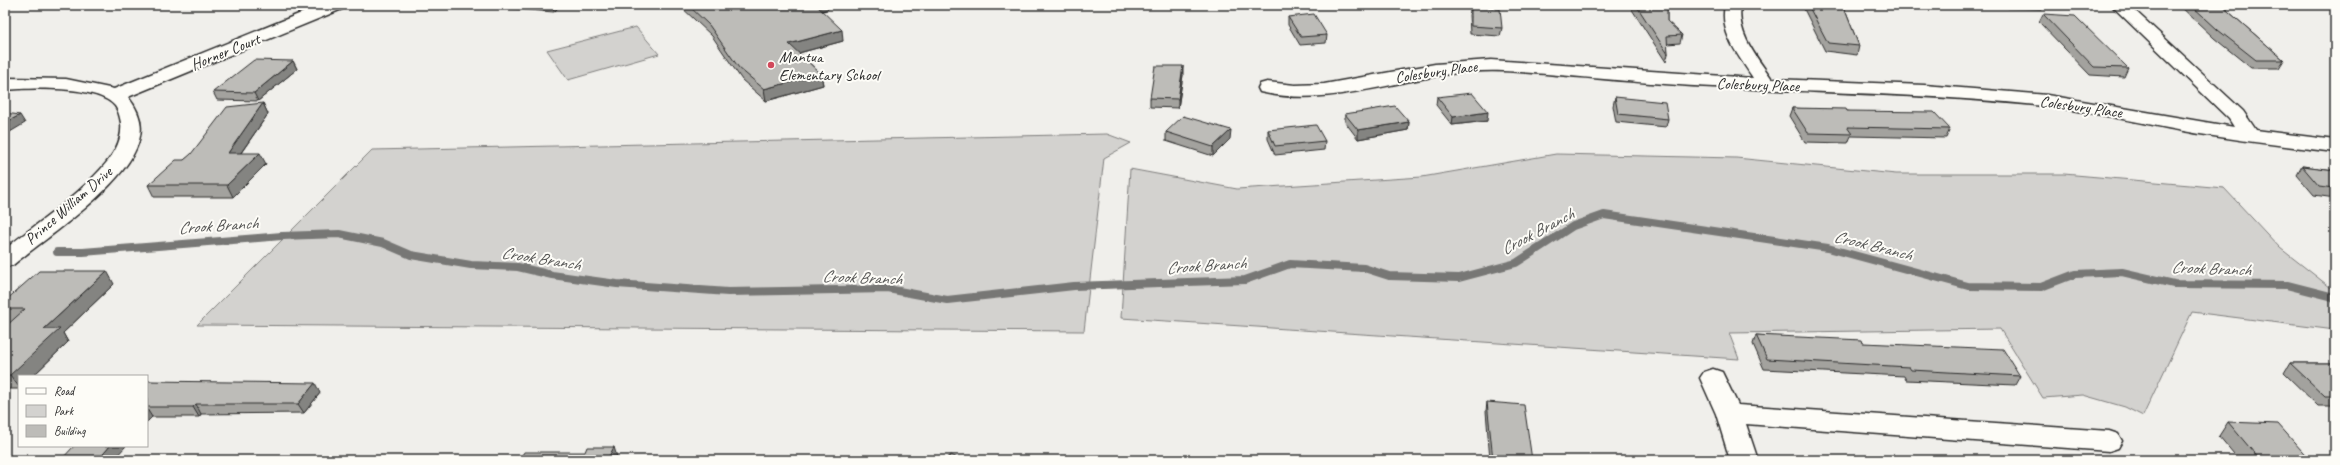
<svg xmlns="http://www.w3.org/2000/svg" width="2340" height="465" viewBox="0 0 2340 465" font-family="Caveat,sans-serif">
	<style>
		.green { fill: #d3d2cf; stroke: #7f7e7d }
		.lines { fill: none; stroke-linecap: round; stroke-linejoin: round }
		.stream { stroke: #777775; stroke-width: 8 }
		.minor-casing { stroke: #2b2b2b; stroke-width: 3 }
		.minor { fill: #fdfcf7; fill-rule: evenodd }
		.wall { fill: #a3a29e; stroke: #2b2b2b }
		.shaded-wall { fill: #848481; stroke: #2b2b2b }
		.building { fill: #bdbcb8; stroke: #2b2b2b }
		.poi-dot { fill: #d1495b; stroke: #fdfcf7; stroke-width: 1.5 }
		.labels { text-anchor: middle; stroke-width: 4; stroke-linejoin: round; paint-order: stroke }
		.street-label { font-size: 16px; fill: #2b2b2b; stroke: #fdfcf7 }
		.poi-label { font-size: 16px; fill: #2b2b2b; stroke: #fdfcf7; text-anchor: start }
		.water-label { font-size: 17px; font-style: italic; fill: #575756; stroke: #fdfcf7 }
	</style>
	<rect width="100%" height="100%" fill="#f0efeb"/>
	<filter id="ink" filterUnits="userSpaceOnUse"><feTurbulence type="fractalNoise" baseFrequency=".025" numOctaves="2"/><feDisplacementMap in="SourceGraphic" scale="8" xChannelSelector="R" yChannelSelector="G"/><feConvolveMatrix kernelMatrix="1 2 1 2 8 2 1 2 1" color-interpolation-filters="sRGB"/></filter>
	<g filter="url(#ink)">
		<g class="green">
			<path d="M 636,27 L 659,54 L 568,80 L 547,50 Z"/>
			<path d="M 1107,134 L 1131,143 L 1104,158 L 1084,331 L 197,325 L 372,150 Z"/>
			<path d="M 1556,154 L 1736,158 L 1896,174 L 2064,174 L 2224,188 L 2280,248 L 2335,291 L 2335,330 L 2192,312 L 2143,416 L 2125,407 L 2083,395 L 2043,398 L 2000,329 L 1729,333 L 1739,359 L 1121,318 L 1130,169 L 1237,189 L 1422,177 Z"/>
		</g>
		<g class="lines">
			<path class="stream" d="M 57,252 L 83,252 L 282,236 L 339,234 L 383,243 L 411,255 L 471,265 L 518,267 L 552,275 L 617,284 L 728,292 L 888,289 L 947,300 L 1074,286 L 1245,280 L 1290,264 L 1364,268 L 1389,276 L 1459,278 L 1516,263 L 1573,226 L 1604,215 L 1828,248 L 1968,286 L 2041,287 L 2075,274 L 2122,272 L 2174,284 L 2287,285 L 2330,296 L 2335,300"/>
			<defs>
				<g id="minor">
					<path d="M 321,5 L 344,5 L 342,9 L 128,97 C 137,108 143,122 140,136 C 132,182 48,236 13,265 L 5,267 L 5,249 C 37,223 73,200 101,169 C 113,156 123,141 121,123 C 120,117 118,110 115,106 C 97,85 30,88 5,90 L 5,78 L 66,79 L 114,89 Z"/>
					<path d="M 1725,5 L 1741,5 C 1736,34 1757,57 1772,79 L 1924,85 L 2047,95 L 2234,127 L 2229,119 L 2111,5 L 2129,5 L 2243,111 L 2256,130 L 2335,140 L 2335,152 C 2290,147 2245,141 2200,134 C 2148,125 2097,112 2045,106 C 1935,94 1824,93 1714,87 C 1643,84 1573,75 1503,71 C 1422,67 1339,111 1260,92 L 1258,88 L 1260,84 L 1267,82 L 1295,85 L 1324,84 L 1435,64 L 1491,60 L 1753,78 C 1739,56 1719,33 1725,5 Z"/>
					<path d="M 1713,369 L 1722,372 L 1738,405 L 2109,431 L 2118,434 L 2122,441 L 2118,448 L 2109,451 L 1746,424 L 1758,460 L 1730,460 L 1716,414 L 1700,378 L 1704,372 Z"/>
				</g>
			</defs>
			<use href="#minor" class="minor-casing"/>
			<use href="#minor" class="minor"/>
		</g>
		<g class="wall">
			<path d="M 502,5 L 561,5 L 554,12 L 503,8 Z"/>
			<path d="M 679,5 L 827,5 L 828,9 L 822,11 L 843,41 L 799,53 L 821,74 L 823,85 L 766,101 L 742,80 L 712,36 Z"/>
			<path d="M 1629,5 L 1667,5 L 1667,21 L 1682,35 L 1680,43 L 1667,44 L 1668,54 L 1666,62 Z"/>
			<path d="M 1802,5 L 1843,5 L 1859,46 L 1857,55 L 1825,51 Z"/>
			<path d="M 2006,5 L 2044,5 L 2042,9 L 2008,8 Z"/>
			<path d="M 2179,5 L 2221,5 L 2284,60 L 2279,68 L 2251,68 L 2214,38 Z"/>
			<path d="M 1471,7 L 1502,28 L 1500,36 L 1470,34 L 1469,15 Z"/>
			<path d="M 2043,14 L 2128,68 L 2124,77 L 2090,75 L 2039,22 Z"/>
			<path d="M 1288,17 L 1327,35 L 1326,43 L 1300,45 L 1288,25 Z"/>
			<path d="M 293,61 L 297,69 L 258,101 L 217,100 L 213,92 Z"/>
			<path d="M 1183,75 L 1178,108 L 1150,107 L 1150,98 Z"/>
			<path d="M 1437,97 L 1487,121 L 1452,125 L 1436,105 Z"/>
			<path d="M 1615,97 L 1668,119 L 1666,127 L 1616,122 L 1613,106 Z"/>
			<path d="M 263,103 L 268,114 L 241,153 L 266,164 L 233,197 L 154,197 L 148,185 L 184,160 Z"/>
			<path d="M 1792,108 L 1847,111 L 1950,129 L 1946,138 L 1851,136 L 1848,143 L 1805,142 L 1789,116 Z"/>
			<path d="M 1345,114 L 1409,122 L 1408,130 L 1358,139 L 1345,122 Z"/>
			<path d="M 1268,130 L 1325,141 L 1324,150 L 1275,155 L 1268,139 Z"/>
			<path d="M 1166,132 L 1230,139 L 1213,156 L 1166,141 Z"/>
			<path d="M 2302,166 L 2335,170 L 2335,198 L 2314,195 L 2297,175 Z"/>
			<path d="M 114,284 L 63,333 L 68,342 L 33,376 L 19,376 L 19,389 L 5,389 L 5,327 L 10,322 L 5,322 L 5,301 Z"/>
			<path d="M 1756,335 L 1863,343 L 2020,376 L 2015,385 L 1906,380 L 1904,376 L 1764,369 L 1753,344 Z"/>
			<path d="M 2290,363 L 2335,363 L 2335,406 L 2318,406 L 2284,373 Z"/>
			<path d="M 147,381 L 320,393 L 304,413 L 201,414 L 199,417 L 152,417 L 147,422 Z"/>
			<path d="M 1487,402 L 1532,460 L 1490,460 L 1486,411 Z"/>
			<path d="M 2228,422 L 2310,460 L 2239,460 L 2219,436 Z"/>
		</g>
		<g class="shaded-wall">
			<path d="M 552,5 L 561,5 L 554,12 Z"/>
			<path d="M 814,5 L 827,5 L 828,9 L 815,13 Z"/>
			<path d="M 842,30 L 843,41 L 791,55 L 789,44 Z"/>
			<path d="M 293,61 L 297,69 L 258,101 L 254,93 Z"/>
			<path d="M 1183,66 L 1183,75 L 1178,108 L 1178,99 Z"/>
			<path d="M 821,74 L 823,85 L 766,101 L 764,89 Z"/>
			<path d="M 263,103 L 268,114 L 233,164 L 228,153 Z"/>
			<path d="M 1488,112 L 1487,121 L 1452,125 L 1453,117 Z"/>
			<path d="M 20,115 L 25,123 L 5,135 L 5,123 Z"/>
			<path d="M 1409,122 L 1408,130 L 1358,139 L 1358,130 Z"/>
			<path d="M 1231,130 L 1230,139 L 1213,156 L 1213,147 Z"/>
			<path d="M 260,153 L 266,164 L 233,197 L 227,185 Z"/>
			<path d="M 107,271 L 114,284 L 63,333 L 68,342 L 33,376 L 19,376 L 19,387 L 10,375 L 44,329 Z"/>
			<path d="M 315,383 L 320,393 L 304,413 L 298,404 Z"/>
			<path d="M 196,404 L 201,414 L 199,417 L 193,407 Z"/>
			<path d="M 147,409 L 152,417 L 147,422 Z"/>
			<path d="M 110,446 L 126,446 L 113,460 L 98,460 Z"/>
			<path d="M 614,447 L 617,457 L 616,460 L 607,460 Z"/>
		</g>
		<g class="building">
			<path d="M 688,5 L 816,5 L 842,30 L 789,44 L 821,74 L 764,89 L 739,68 L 709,25 Z"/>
			<path d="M 1636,5 L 1667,5 L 1667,21 L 1682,35 L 1667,36 L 1668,54 Z"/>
			<path d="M 1808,5 L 1843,5 L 1859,46 L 1828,43 Z"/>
			<path d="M 2191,5 L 2221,5 L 2284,60 L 2256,60 L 2218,30 Z"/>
			<path d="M 1471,7 L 1500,9 L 1502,28 L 1471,26 Z"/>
			<path d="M 1314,14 L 1327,35 L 1301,37 L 1288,17 Z"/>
			<path d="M 2043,14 L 2075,16 L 2128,68 L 2094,67 Z"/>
			<path d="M 254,60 L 293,61 L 254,93 L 213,92 Z"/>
			<path d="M 1155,66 L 1183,66 L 1178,99 L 1150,98 Z"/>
			<path d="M 1472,93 L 1488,112 L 1453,117 L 1437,97 Z"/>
			<path d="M 1615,97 L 1665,102 L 1668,119 L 1618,114 Z"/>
			<path d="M 263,103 L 228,153 L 260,153 L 227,185 L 148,185 L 176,160 L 184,160 L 191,154 L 227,107 Z"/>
			<path d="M 1395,106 L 1409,122 L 1358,130 L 1345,114 Z"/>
			<path d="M 1792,108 L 1846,109 L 1847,111 L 1934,112 L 1950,129 L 1847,127 L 1852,134 L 1808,133 Z"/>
			<path d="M 5,113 L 20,115 L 5,123 Z"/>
			<path d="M 1183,116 L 1231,130 L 1213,147 L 1166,132 Z"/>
			<path d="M 1316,125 L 1325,141 L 1275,146 L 1268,130 Z"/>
			<path d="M 2302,166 L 2335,170 L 2335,188 L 2319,186 Z"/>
			<path d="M 39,271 L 107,271 L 44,329 L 60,329 L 10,375 L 5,375 L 5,327 L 25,309 L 5,309 L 5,301 Z"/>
			<path d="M 1756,335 L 1862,340 L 1863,343 L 2003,349 L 2020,376 L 1911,370 L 1909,367 L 1767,359 Z"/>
			<path d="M 2290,363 L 2335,363 L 2335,396 L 2325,396 Z"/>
			<path d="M 147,381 L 315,383 L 298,404 L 196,404 L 193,407 L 147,407 Z"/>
			<path d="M 1487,402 L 1524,405 L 1532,460 L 1493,460 Z"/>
			<path d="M 2228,422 L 2278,424 L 2310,460 L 2260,460 Z"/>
			<path d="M 74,446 L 110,446 L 98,460 L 61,460 Z"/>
			<path d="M 587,447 L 614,447 L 607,460 L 519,460 L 524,452 L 585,452 Z"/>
			<path d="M 951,455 L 962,460 L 945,460 Z"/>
		</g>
	</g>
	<circle class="poi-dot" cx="771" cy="65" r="4"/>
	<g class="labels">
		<g class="street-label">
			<text transform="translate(225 51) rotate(-22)" y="6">Horner Court</text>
			<text transform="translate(1436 71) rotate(-8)" y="6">Colesbury Place</text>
			<text transform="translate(1758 84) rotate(2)" y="6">Colesbury Place</text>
			<text transform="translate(2081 106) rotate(8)" y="6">Colesbury Place</text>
			<text transform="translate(68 205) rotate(-41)" y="6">Prince William Drive</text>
		</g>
		<g class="poi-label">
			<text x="779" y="62">Mantua<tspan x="779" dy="18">Elementary School</tspan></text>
		</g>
		<g class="water-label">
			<text transform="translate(218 225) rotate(-4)" y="6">Crook Branch</text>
			<text transform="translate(1537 231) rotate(-28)" y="6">Crook Branch</text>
			<text transform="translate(1873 245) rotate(14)" y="6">Crook Branch</text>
			<text transform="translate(541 258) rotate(9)" y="6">Crook Branch</text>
			<text transform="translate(1206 265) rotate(-4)" y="6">Crook Branch</text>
			<text transform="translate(2211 268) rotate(2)" y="6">Crook Branch</text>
			<text transform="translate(862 277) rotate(2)" y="6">Crook Branch</text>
		</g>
	</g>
	<rect width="2340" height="465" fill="none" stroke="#fdfcf7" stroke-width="20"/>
	<rect x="10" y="10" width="2320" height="445" fill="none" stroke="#2b2b2b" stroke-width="1.5" filter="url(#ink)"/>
	<rect x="18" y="375" width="130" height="72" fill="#fdfcf7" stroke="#a9a8a5"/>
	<rect x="26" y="388" width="20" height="6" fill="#fdfcf7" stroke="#a9a8a5"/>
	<text x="54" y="395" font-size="12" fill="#2b2b2b">Road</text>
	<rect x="26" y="405" width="20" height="12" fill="#d3d2cf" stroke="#a9a8a5"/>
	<text x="54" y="415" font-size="12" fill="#2b2b2b">Park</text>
	<rect x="26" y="425" width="20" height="12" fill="#bdbcb8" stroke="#a9a8a5"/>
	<text x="54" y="435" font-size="12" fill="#2b2b2b">Building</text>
</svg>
